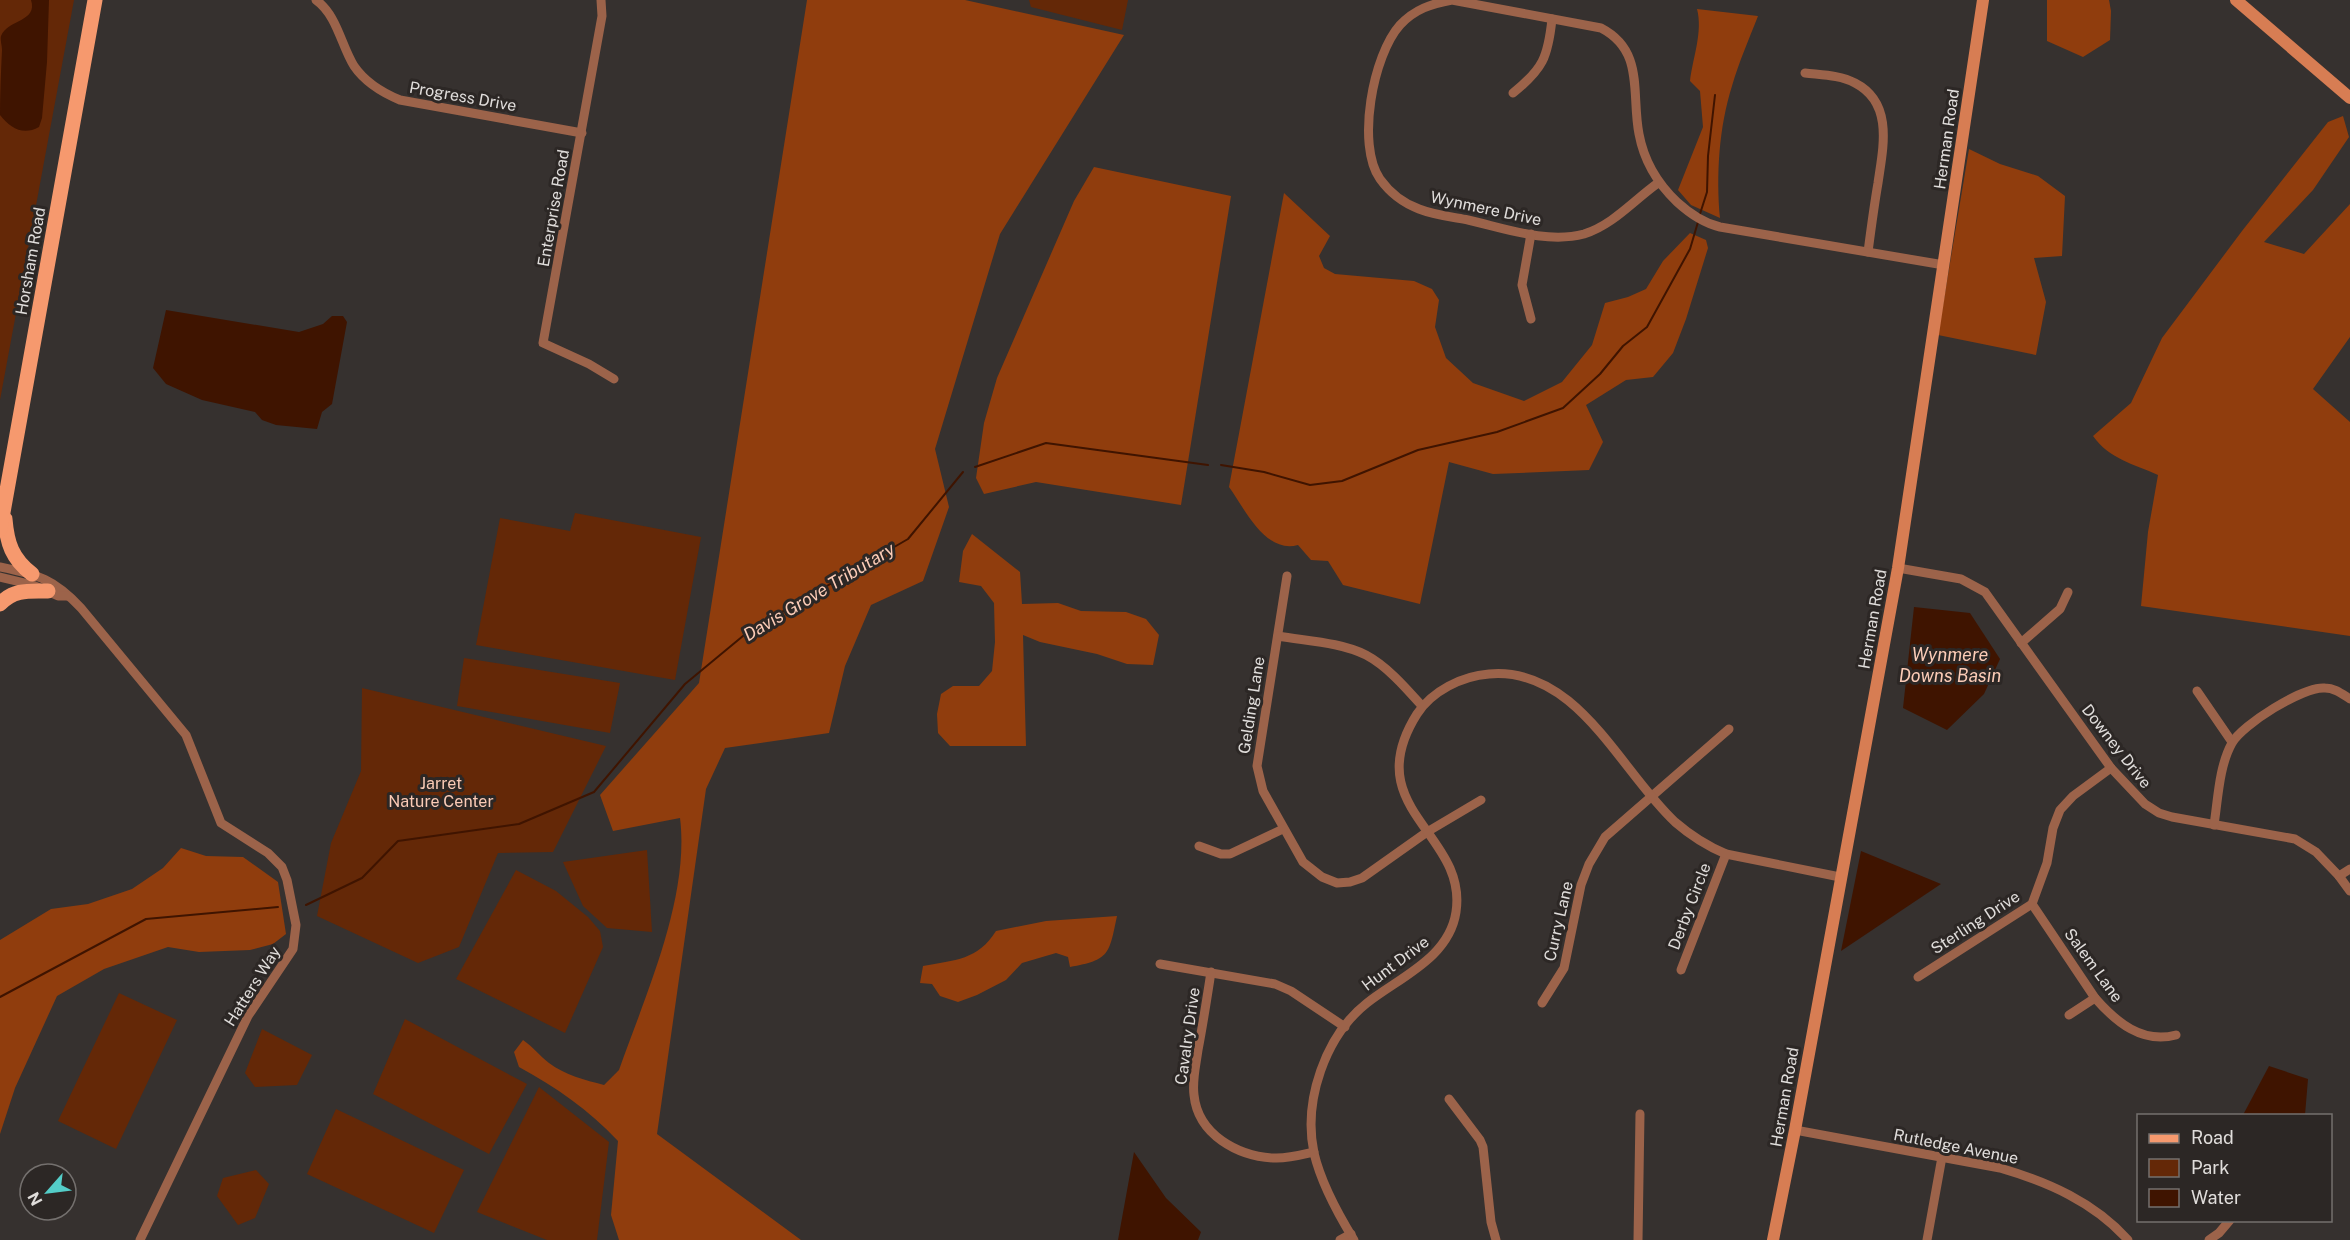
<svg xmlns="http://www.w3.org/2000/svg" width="2350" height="1240" viewBox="0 0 2350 1240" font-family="'Public Sans',sans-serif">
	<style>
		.green { fill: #642807 }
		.forest { fill: #903d0d }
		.water { fill: #3f1400 }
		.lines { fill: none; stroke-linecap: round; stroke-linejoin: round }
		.stream { stroke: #3f1400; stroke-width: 2 }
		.street { stroke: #9c634a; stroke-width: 9 }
		.secondary { stroke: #d77d53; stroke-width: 12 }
		.primary { stroke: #f6996e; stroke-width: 15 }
		.labels { text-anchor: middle; stroke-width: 6; stroke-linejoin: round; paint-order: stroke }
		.street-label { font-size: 16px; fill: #e0dddb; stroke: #2c2725 }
		.park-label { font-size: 16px; fill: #fbcbb6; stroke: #2c2725 }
		.water-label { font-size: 18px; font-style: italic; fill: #fcccb7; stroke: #2c2725 }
	</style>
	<rect width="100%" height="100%" fill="#36312f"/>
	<g class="green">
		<path d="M 0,0 L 74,0 L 0,400 Z"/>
		<path d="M 1029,0 L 1128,0 L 1122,30 L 1031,7 Z"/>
		<path d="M 575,513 L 701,537 L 675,680 L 476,645 L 500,518 L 570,531 Z"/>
		<path d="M 464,658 L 620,683 L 610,733 L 457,706 Z"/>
		<path d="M 362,688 L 606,746 L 553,852 L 498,853 L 459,947 L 418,963 L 317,916 L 331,843 L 361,771 Z"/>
		<path d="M 647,850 L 652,932 L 607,928 L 583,906 L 563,862 Z"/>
		<path d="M 516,870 L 556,891 L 588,917 L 600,931 L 603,947 L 565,1033 L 456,979 Z"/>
		<path d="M 119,993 L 177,1020 L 116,1149 L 58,1121 Z"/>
		<path d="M 405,1019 L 527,1084 L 489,1154 L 373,1094 Z"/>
		<path d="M 262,1029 L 312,1055 L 297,1085 L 255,1087 L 245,1073 Z"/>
		<path d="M 539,1087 L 609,1142 L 597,1240 L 547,1240 L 477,1212 Z"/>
		<path d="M 336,1109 L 464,1170 L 434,1233 L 307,1174 Z"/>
		<path d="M 256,1170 L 269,1184 L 255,1218 L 238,1225 L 217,1196 L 223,1178 Z"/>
	</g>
	<g class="forest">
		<path d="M 807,0 L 965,0 L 1124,35 L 1000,234 L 935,449 L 949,507 L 923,581 L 871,605 L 845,666 L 829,733 L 725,748 L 706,789 L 657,1134 L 801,1240 L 619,1240 L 611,1215 L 618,1141 C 589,1110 556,1087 519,1067 L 514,1052 L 523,1040 C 533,1047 540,1056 549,1063 C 565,1075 585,1080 604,1085 L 619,1070 C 645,996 690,898 680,818 L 613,831 L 600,795 L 699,683 Z"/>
		<path d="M 2047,0 L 2109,0 L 2111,11 L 2110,40 L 2083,57 L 2047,41 Z"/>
		<path d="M 1697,9 L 1758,16 C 1749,39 1739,62 1732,86 C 1719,127 1716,175 1720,218 L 1691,205 L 1678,190 L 1703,127 L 1700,91 L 1690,81 C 1693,57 1703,32 1697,9 Z"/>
		<path d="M 2343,116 L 2349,137 L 2313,190 L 2264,242 L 2304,254 L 2350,204 L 2350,337 L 2313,389 L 2350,422 L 2350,636 L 2141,606 L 2148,532 L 2158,475 C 2134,464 2109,459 2093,436 L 2131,403 L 2162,338 L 2242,231 L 2328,122 Z"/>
		<path d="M 1969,149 L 2000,164 L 2038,176 L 2065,196 L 2062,256 L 2034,258 L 2046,302 L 2036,355 L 1938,335 Z"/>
		<path d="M 1094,167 L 1231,196 L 1181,505 L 1036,482 L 984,494 L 976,478 L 984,423 L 997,378 L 1074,201 Z"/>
		<path d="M 1284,193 L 1330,236 L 1319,256 L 1324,268 L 1335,274 L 1414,281 L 1432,289 L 1439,300 L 1435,327 L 1446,358 L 1473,383 L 1524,401 L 1562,382 L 1592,345 L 1605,303 L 1628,297 L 1646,289 L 1663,261 L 1690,233 L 1706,240 L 1708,248 L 1686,319 L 1673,353 L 1653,377 L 1626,380 L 1586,405 L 1603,442 L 1589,470 L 1493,474 L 1449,462 L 1420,604 L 1343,585 L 1328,561 L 1311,560 L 1298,545 C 1265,554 1245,509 1229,487 Z"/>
		<path d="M 972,534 L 1020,572 L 1022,604 L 1058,603 L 1081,611 L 1126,612 L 1146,619 L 1159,635 L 1153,665 L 1127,664 L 1097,654 L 1040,642 L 1023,635 L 1026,746 L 950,746 L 938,733 L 937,714 L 941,694 L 953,686 L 979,686 L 992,671 L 995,642 L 994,603 L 981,586 L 959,582 L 963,551 Z"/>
		<path d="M 181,848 L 206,856 L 243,857 L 278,882 L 286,934 L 273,944 L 250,950 L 199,952 L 168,947 L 104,969 L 57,996 L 15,1088 L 0,1134 L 0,940 L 51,909 L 88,904 L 132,889 L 163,868 Z"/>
		<path d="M 1117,916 C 1109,954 1110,960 1070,967 L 1068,957 L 1056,953 L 1022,963 L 1006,980 L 977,995 L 958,1002 L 940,996 L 932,984 L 920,983 L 923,966 C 955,960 978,960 996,931 L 1046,921 Z"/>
	</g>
	<g class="water">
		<path d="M 31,0 L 49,0 L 47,62 L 42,118 L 39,127 C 23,136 10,128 0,115 C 0,93 1,71 2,50 C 2,45 0,40 1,36 C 8,19 38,22 31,0 Z"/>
		<path d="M 166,310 L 299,332 L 323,324 L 332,316 L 343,316 L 347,322 L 332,404 L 322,412 L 317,429 L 276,425 L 262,420 L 255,412 L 202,400 L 166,384 L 153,368 Z"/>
		<path d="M 1914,607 L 1970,613 L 2000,659 L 1984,694 L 1947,730 L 1903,708 Z"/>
		<path d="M 1861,851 L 1941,884 L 1841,951 Z"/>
		<path d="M 2269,1066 L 2308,1079 L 2305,1115 L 2243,1115 Z"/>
		<path d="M 1134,1152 L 1166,1198 L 1201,1232 L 1198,1240 L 1118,1240 Z"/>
	</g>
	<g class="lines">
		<g class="stream">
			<path d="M 1699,217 L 1707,192 L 1708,156 L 1715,95"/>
			<path d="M 1221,465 L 1264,472 L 1310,485 L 1342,481 L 1418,450 L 1497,432 L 1563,408 L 1600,374 L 1623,346 L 1647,327 L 1690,249 L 1698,222"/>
			<path d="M 975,467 L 1046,443 L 1208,465"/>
			<path d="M 306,905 L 362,878 L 398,841 L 519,824 L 594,792 L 685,684 L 749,631 L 908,539 L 963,472"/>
			<path d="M 0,997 L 146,919 L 278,907"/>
		</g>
		<g class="street">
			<path d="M 316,0 C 337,15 341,45 354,66 C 365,82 383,93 400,100 L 582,133"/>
			<path d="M 601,0 L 602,16 L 543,343 L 589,364 L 614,379"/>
			<path d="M 1805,73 C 1822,75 1840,75 1855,83 C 1894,103 1883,148 1878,183 C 1874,206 1871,229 1868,252"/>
			<path d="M 1513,93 C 1543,69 1548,57 1552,19"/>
			<path d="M 1658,183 C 1634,200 1613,225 1584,234 C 1547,244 1504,228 1468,220 C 1452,217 1434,215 1419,209 C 1403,203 1390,193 1380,179 C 1356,145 1373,55 1400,25 C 1415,9 1431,4 1452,0 L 1601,28 C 1645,51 1631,93 1639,134 C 1644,161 1657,183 1677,202 C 1689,213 1703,223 1720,227 L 1944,265"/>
			<path d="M 1531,234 L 1522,285 L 1531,319"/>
			<path d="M 0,567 C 39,575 54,579 81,608 L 186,735 L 221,823 L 268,853 L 282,867 L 287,880 L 296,925 L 293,949 L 248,1016 L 140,1240"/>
			<path d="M 1898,568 L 1961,579 L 1985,592 L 2111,768 L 2145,804 L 2159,813 L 2172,817 L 2295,839 L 2316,852 L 2339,876 L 2350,891"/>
			<path d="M 1287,576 L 1257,766 L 1263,791 L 1303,862 L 1322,877 L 1337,883 L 1350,882 L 1362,878 L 1427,832 L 1481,800"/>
			<path d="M 0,577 L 33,585 L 58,596 L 67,596"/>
			<path d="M 1278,636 C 1306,641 1340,642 1366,655 C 1387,666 1406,688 1422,706"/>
			<path d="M 2021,643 L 2060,609 L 2068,592"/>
			<path d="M 2197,691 L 2232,742"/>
			<path d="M 2214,825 C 2218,799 2219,766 2232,743 C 2242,725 2303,686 2325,688 C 2335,688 2342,694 2350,699"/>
			<path d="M 1199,846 L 1221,854 L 1230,854 L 1283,829"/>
			<path d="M 2339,876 L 2350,869"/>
			<path d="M 2032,904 L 2095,998 C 2116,1022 2142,1044 2176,1035"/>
			<path d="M 1160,964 L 1275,984 L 1291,991 L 1345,1027"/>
			<path d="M 1681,970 L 1726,854"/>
			<path d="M 1211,972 C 1207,998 1203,1024 1198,1050 C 1196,1065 1192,1080 1194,1095 C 1198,1135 1238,1156 1273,1158 C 1287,1159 1301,1155 1314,1152"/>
			<path d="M 1918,977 L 2032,904 L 2047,863 L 2053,828 L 2060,810 L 2073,796 L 2111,768"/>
			<path d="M 1542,1003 L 1564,968 L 1581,885 L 1589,864 L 1605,837 L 1729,729"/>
			<path d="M 2069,1015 L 2095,998"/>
			<path d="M 1449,1099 L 1480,1140 L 1483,1147 L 1491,1222 L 1496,1240"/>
			<path d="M 1795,1130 L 2000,1168 C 2048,1182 2094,1202 2128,1240"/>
			<path d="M 1340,1240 L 1351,1234"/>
			<path d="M 1354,1240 C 1338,1214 1321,1183 1314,1153 C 1303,1101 1325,1036 1367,1003 C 1400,977 1449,958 1456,912 C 1468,833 1357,809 1417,714 C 1432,691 1462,676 1489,674 C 1577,666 1620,771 1675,822 C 1690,835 1707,846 1726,854 L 1840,877"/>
			<path d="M 1638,1240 L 1640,1114"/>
			<path d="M 1927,1240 L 1942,1157"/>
			<path d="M 2209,1240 L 2219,1233 L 2230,1220"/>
		</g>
		<g class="secondary">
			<path d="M 2236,0 L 2350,98"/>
			<path d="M 1773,1240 L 1795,1130 L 1898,568 L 1983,0"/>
		</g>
		<g class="primary">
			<path d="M 5,519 C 7,543 12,559 32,574"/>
			<path d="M 0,529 L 95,0"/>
			<path d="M 0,604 C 14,589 29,591 48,591"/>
		</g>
	</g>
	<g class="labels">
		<g class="street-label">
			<text transform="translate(463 96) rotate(10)" y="6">Progress Drive</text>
			<text transform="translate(1946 139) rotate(-82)" y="6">Herman Road</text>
			<text transform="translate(553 208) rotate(-80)" y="6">Enterprise Road</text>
			<text transform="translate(1486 208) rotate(12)" y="6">Wynmere Drive</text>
			<text transform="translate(30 261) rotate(-80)" y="6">Horsham Road</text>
			<text transform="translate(1872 619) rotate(-80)" y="6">Herman Road</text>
			<text transform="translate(1251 705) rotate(-81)" y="6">Gelding Lane</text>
			<text transform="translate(2117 746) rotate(52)" y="6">Downey Drive</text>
			<text transform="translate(1689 906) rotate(-69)" y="6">Derby Circle</text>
			<text transform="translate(1558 921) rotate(-77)" y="6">Curry Lane</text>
			<text transform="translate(1975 922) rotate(-33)" y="6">Sterling Drive</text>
			<text transform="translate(1395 963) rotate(-37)" y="6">Hunt Drive</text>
			<text transform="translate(2094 965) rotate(54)" y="6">Salem Lane</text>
			<text transform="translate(252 986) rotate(-58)" y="6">Hatters Way</text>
			<text transform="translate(1187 1036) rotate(-82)" y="6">Cavalry Drive</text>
			<text transform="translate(1784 1097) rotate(-80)" y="6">Herman Road</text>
			<text transform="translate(1956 1146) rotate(11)" y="6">Rutledge Avenue</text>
		</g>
		<g class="park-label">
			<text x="441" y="789">Jarret<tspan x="441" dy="18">Nature Center</tspan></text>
		</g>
		<g class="water-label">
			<text transform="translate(819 592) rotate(-31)" y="6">Davis Grove Tributary</text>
			<text x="1950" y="661">Wynmere<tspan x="1950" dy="21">Downs Basin</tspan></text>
		</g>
	</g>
	<rect x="2137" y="1114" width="195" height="108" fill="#2c2725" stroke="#74706e" stroke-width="1.5"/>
	<rect x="2149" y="1134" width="30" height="9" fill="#f6996e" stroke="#74706e" stroke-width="1.5"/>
	<text x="2191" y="1144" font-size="18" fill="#e0dddb">Road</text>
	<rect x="2149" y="1159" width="30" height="18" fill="#642807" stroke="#74706e" stroke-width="1.5"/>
	<text x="2191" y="1174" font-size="18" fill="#e0dddb">Park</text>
	<rect x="2149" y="1189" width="30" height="18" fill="#3f1400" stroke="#74706e" stroke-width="1.5"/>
	<text x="2191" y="1204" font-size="18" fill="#e0dddb">Water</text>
	<g transform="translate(48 1192) rotate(242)"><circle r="28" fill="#2c2725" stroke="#74706e" stroke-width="1.5"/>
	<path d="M0-4.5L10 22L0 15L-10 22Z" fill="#54cdc8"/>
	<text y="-9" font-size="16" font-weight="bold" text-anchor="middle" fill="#e0dddb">N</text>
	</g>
</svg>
